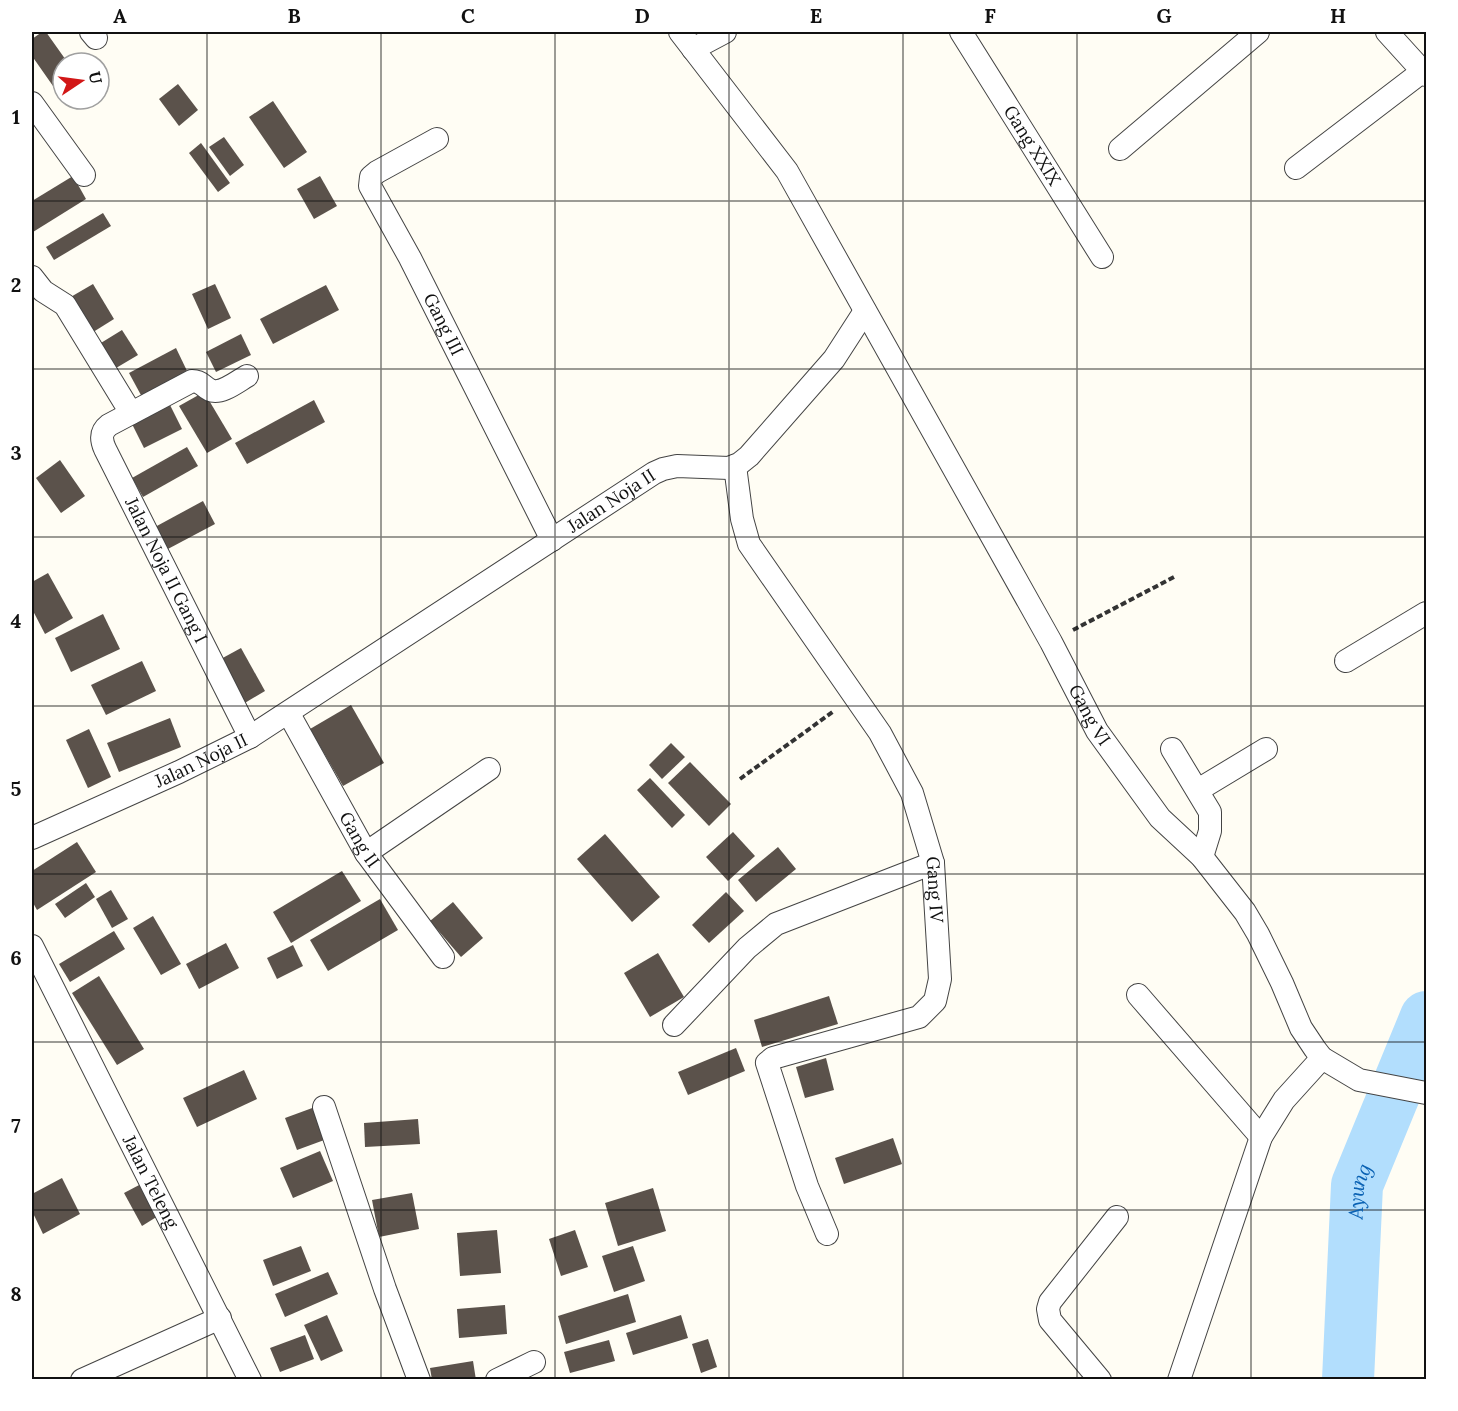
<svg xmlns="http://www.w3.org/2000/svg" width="1458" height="1411" viewBox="0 0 1458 1411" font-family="Lora,serif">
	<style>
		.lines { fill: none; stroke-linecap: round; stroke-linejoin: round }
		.river { stroke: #b2defd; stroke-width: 52 }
		.building { fill: #5b524b }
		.minor-casing { stroke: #444; stroke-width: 24 }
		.path { stroke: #333; stroke-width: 4; stroke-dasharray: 6 3; stroke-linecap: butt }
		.minor { stroke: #fff; stroke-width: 22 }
		.grid { fill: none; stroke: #111; stroke-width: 1.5; stroke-opacity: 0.55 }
		.labels { text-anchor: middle; stroke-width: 6; stroke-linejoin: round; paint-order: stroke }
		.street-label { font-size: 18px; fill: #111; stroke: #fff }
		.water-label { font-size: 20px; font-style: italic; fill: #0961b3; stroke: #fff }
		.neatline { fill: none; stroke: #111; stroke-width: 2 }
		.grid-label { font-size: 20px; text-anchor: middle; font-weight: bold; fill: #111 }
	</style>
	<rect width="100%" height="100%" fill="#fffdf4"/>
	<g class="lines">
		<path class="river" id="s1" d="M 1348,1380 L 1357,1185 L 1426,1017"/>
	</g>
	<g class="building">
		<path d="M 42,32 L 46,32 L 68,63 L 63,63 L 63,94 L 60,96 L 32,56 L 32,39 Z"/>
		<path d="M 178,84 L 198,110 L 179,126 L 159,99 Z"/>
		<path d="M 273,101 L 307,152 L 284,168 L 249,117 Z"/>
		<path d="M 224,137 L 244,165 L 230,176 L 209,147 Z"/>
		<path d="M 201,143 L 230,183 L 218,192 L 189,153 Z"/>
		<path d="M 73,176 L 86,199 L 33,232 L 32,201 Z"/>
		<path d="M 320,176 L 337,206 L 314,219 L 297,189 Z"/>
		<path d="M 103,213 L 111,226 L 54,260 L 46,247 Z"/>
		<path d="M 93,284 L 114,319 L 90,334 L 69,298 Z"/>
		<path d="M 215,284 L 231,318 L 208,329 L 192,294 Z"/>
		<path d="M 326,285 L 339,310 L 273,344 L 260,319 Z"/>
		<path d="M 122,330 L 138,355 L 111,371 L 96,346 Z"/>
		<path d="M 241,334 L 251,355 L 216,372 L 206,352 Z"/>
		<path d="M 176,348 L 188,373 L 142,397 L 129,373 Z"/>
		<path d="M 204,392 L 232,439 L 207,453 L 179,406 Z"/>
		<path d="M 314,400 L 325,422 L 247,464 L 235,443 Z"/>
		<path d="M 168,401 L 182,429 L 144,448 L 130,420 Z"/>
		<path d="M 187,447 L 198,466 L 143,497 L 132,478 Z"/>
		<path d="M 60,460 L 85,496 L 61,513 L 36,478 Z"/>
		<path d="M 203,501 L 215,524 L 166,550 L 155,527 Z"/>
		<path d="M 48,573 L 73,618 L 45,634 L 32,609 L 32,582 Z"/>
		<path d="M 103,614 L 120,649 L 71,672 L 55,638 Z"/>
		<path d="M 241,648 L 265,691 L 243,704 L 219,660 Z"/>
		<path d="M 142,661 L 156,691 L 106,715 L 91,685 Z"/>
		<path d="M 351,705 L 384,763 L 343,786 L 310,729 Z"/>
		<path d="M 170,718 L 181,747 L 119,772 L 107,743 Z"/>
		<path d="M 89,729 L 111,777 L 88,788 L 66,740 Z"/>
		<path d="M 671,743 L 685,757 L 662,779 L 649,765 Z"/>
		<path d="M 690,762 L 731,804 L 709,826 L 668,783 Z"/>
		<path d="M 650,778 L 685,815 L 672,828 L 637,790 Z"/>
		<path d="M 733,832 L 755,856 L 728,881 L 706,857 Z"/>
		<path d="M 605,834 L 660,897 L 632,922 L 577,859 Z"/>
		<path d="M 77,842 L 96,872 L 37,910 L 32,901 L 32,871 Z"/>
		<path d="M 778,847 L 796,869 L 756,902 L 738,880 Z"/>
		<path d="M 342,871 L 361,901 L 291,943 L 273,912 Z"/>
		<path d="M 86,883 L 95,897 L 65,918 L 55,904 Z"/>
		<path d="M 111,890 L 128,919 L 112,928 L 96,899 Z"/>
		<path d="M 726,892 L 744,911 L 709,943 L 692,925 Z"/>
		<path d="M 380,899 L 398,930 L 328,971 L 310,940 Z"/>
		<path d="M 453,902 L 483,938 L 461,957 L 430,921 Z"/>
		<path d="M 153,916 L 181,964 L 161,975 L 133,928 Z"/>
		<path d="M 114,931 L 125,949 L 70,982 L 59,964 Z"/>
		<path d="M 226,943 L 239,968 L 199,989 L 186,964 Z"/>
		<path d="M 293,945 L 303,966 L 277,979 L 267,958 Z"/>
		<path d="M 658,953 L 684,997 L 650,1017 L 624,973 Z"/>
		<path d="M 99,976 L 144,1049 L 117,1065 L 72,993 Z"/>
		<path d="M 829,996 L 838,1024 L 762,1047 L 754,1020 Z"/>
		<path d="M 736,1048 L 745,1071 L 688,1095 L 678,1072 Z"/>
		<path d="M 826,1058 L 834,1090 L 805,1098 L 796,1067 Z"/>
		<path d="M 244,1070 L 257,1099 L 197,1127 L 183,1098 Z"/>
		<path d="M 315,1107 L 327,1139 L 297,1150 L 285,1118 Z"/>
		<path d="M 418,1119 L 420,1144 L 365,1147 L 364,1123 Z"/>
		<path d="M 893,1138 L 902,1164 L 844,1184 L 835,1158 Z"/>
		<path d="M 320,1151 L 333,1181 L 293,1198 L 280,1168 Z"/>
		<path d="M 62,1178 L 80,1214 L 43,1234 L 32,1211 L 32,1194 Z"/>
		<path d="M 141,1184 L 158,1216 L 142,1226 L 124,1193 Z"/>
		<path d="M 653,1188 L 666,1231 L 618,1246 L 605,1203 Z"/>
		<path d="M 412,1193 L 419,1229 L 379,1237 L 372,1200 Z"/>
		<path d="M 497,1230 L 501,1273 L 460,1276 L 457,1233 Z"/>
		<path d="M 575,1230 L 588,1267 L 561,1276 L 549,1239 Z"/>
		<path d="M 301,1246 L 311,1271 L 273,1286 L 263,1260 Z"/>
		<path d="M 633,1246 L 645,1281 L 614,1292 L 602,1256 Z"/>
		<path d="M 328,1272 L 338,1294 L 285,1317 L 275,1294 Z"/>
		<path d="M 628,1294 L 636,1322 L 566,1344 L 558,1316 Z"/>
		<path d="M 505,1305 L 507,1334 L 459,1338 L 457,1309 Z"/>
		<path d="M 327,1315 L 343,1351 L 321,1361 L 304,1325 Z"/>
		<path d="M 681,1315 L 688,1338 L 633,1355 L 626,1333 Z"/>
		<path d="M 305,1335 L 314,1359 L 280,1372 L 270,1348 Z"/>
		<path d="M 708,1339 L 717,1367 L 701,1373 L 692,1344 Z"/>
		<path d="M 609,1340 L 615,1361 L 570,1373 L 564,1352 Z"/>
		<path d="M 473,1361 L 476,1380 L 432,1380 L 430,1368 Z"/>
	</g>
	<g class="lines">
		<defs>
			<g id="minor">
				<path d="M 91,32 L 96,38"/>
				<path id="s2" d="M 680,32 L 787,171 L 1051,642 L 1097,731 L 1160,818 L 1202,857 L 1245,912 L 1258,934 L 1282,983 L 1301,1028 L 1315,1049 L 1322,1058 L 1359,1080 L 1426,1093"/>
				<path id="s3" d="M 961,32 L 1102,257"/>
				<path d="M 1387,32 L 1426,75"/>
				<path d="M 693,49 L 725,32"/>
				<path d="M 32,103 L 84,175"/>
				<path id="s4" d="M 437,139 L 377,172 L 371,177 L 370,186 L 410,258 L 552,540"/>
				<path d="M 1120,149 L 1258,32"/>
				<path d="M 1296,168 L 1423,71"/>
				<path d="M 32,277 L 43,291 L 65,305 L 131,413"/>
				<path id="s5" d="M 247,376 C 238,381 221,395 210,390 C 202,386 202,381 192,381 L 109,425 C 100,432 101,440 105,449 L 250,737"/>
				<path id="s6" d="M 735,466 L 742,519 L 749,544 L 880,733 L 912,793 L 933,863 L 940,979 L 935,1001 L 919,1017 L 773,1058 L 767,1063 L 807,1186 L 827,1234"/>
				<path d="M 1346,661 L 1426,613"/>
				<path id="s7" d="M 289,714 L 366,853 L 443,957"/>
				<path d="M 1172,749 L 1210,812 L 1210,831 L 1202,857"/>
				<path d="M 1198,790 L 1266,749"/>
				<path id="s8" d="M 32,838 L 179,772 L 250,737 L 654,473 L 663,469 L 677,466 L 729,468 L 739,464 L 749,456 L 834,359 L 865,311"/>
				<path d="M 366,853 L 489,769"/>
				<path id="s9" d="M 32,946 L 250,1380"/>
				<path d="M 1138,995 L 1261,1137"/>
				<path d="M 674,1025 L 747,948 L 776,924 L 933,863"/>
				<path d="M 324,1107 L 385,1289 L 419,1380"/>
				<path d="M 82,1380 L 220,1318"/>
				<path d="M 497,1380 L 534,1362"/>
				<path d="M 1100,1380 L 1050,1320 L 1048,1309 L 1050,1302 L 1117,1217"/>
				<path d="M 1179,1380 L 1261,1137 L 1284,1100 L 1322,1058"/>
			</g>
		</defs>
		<use href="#minor" class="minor-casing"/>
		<g class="path">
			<path d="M 1073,630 L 1176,576"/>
			<path d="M 740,779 L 834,711"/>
		</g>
		<use href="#minor" class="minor"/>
	</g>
	<path class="grid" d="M 207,32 L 207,1380M 381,32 L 381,1380M 555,32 L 555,1380M 729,32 L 729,1380M 903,32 L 903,1380M 1077,32 L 1077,1380M 1251,32 L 1251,1380M 32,201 L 1426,201M 32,369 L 1426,369M 32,537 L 1426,537M 32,706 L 1426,706M 32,874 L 1426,874M 32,1042 L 1426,1042M 32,1210 L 1426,1210"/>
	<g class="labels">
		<g class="street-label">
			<text dy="6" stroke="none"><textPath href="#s3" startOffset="134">Gang XXIX</textPath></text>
			<text dy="6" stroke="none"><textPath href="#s4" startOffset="242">Gang III</textPath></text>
			<text dy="6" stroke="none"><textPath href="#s8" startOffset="672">Jalan Noja II</textPath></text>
			<text dy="6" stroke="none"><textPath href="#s5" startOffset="318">Jalan Noja II Gang I</textPath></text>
			<text dy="6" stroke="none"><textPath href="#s2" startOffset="798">Gang VI</textPath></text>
			<text dy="6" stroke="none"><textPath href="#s8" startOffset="186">Jalan Noja II</textPath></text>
			<text dy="6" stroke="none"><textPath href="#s7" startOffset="144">Gang II</textPath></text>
			<text dy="6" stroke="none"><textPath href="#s6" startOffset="477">Gang IV</textPath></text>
			<text dy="6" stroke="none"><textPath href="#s9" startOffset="264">Jalan Teleng</textPath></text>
		</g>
		<g class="water-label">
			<text dy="7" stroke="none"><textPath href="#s1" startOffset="189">Ayung</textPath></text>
		</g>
	</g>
	<rect width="1458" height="1411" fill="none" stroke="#ffffff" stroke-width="66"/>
	<g transform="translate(81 81) rotate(77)"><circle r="28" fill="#ffffff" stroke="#a0a0a0" stroke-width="1.5"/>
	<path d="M0-4.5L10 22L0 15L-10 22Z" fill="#d21717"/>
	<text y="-9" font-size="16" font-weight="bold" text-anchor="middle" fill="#111111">U</text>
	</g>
	<rect x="33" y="33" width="1392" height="1345" class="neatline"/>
	<g class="grid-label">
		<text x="120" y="23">A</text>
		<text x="294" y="23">B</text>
		<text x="468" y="23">C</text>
		<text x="642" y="23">D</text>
		<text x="816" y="23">E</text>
		<text x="990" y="23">F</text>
		<text x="1164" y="23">G</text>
		<text x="1338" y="23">H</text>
		<text x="16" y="124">1</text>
		<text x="16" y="292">2</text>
		<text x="16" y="460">3</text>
		<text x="16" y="628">4</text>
		<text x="16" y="796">5</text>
		<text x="16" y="965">6</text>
		<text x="16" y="1133">7</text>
		<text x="16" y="1301">8</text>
	</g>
</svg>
